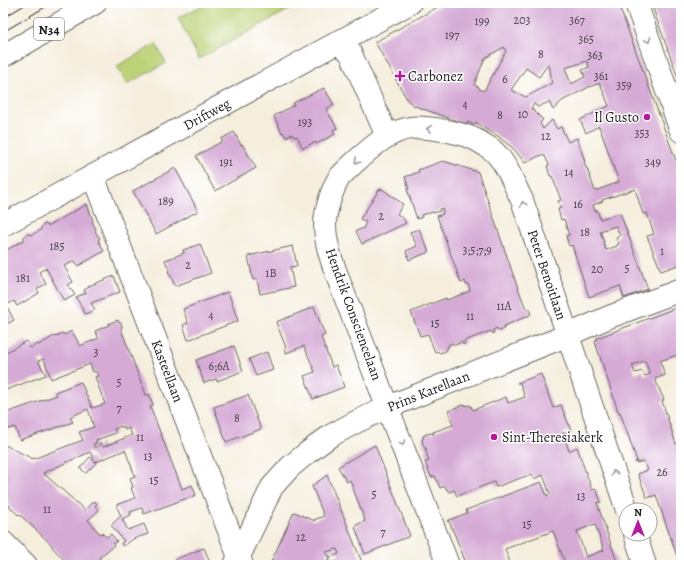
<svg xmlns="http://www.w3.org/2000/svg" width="684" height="568" viewBox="0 0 684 568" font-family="Alegreya,serif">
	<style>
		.green { fill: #bbd276; stroke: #6c7749 }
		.building { fill: #d5aad5; fill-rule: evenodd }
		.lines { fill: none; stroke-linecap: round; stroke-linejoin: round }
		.minor-casing { stroke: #686660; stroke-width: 24 }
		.major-casing { stroke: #686660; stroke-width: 24 }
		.minor { stroke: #fff; stroke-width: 22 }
		.major { stroke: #fff; stroke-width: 22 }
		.tram { stroke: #1c1c1c; stroke-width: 1 }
		.oneway { stroke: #999 }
		.poi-dot { fill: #b5179e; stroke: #fff; stroke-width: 1.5 }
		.labels { text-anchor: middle; stroke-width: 3; stroke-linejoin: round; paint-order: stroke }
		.number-label { font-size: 12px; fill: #4a404a }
		.shield { fill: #fff; stroke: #606060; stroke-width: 1 }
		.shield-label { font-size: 13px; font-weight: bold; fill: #1c1c1c }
		.poi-label { font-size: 14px; fill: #1c1c1c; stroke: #fff; text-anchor: start }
		.street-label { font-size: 14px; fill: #1c1c1c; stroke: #fff }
	</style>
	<rect width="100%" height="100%" fill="#fff"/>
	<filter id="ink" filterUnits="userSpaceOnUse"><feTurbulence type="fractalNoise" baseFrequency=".025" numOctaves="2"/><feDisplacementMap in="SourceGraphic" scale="8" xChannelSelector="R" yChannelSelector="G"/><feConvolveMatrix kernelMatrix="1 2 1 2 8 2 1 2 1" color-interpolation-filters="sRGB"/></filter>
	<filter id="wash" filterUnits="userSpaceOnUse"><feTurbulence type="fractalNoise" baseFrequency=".012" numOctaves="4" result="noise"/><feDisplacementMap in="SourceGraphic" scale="16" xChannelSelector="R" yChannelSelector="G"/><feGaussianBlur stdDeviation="0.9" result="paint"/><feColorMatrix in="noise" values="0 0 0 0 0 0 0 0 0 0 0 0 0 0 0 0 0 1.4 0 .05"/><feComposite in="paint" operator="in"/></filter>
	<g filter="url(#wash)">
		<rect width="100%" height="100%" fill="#f5eedd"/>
		<g class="green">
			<path d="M 207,3 L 301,3 L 199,59 L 178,18 Z"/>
			<path d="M 156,44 L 166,63 L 127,84 L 117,66 Z"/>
		</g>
		<g id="blocks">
			<g class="building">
				<path d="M 445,3 L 618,3 L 681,174 L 681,264 L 661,271 L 647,236 L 654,234 L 647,213 L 643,214 L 635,189 L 602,200 L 603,201 L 593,205 L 595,211 L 597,210 L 600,219 L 620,213 L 648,289 L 624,298 L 620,286 L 589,297 L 572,245 L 569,246 L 566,236 L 569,235 L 564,219 L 561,220 L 558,209 L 561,208 L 558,201 L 561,200 L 552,176 L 550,176 L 547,166 L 549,165 L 545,156 L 543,156 L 543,155 L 539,156 L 525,163 L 514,149 L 495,134 L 483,128 L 476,122 L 474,125 L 468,122 L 467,124 L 448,118 L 415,106 L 408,101 L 375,42 ZM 504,47 L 506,51 L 484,91 L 479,89 L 479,87 L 474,85 L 485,58 ZM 587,61 L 589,67 L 582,70 L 585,77 L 571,84 L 565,68 ZM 549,63 L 552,83 L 526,97 L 511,90 L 526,68 L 539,77 ZM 600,83 L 609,106 L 580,120 L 586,133 L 599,126 L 619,182 L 595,191 L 587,168 L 586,168 L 584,163 L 585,162 L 577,138 L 568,142 L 561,127 L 557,129 L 552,120 L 543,129 L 540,123 L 543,120 L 531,108 L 534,104 L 538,107 L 549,102 L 553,110 L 562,101 L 589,87 ZM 616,226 L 620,236 L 616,238 L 619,244 L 617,245 L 617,246 L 606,250 L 603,242 L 604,242 L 600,231 Z"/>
				<path d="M 651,3 L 681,3 L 681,86 Z"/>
				<path d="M 324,88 L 334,105 L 326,109 L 337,128 L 333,130 L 335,134 L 316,144 L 315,142 L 303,148 L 297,136 L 294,137 L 292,134 L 286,137 L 283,132 L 282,133 L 274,116 L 294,105 L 293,103 Z"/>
				<path d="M 234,132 L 241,145 L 242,144 L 256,168 L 215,191 L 196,156 L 223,141 L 221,139 Z"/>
				<path d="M 443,161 L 478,172 L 516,283 L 526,309 L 529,309 L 531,314 L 528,316 L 504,326 L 504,329 L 500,331 L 497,329 L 497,328 L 493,330 L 494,333 L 492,333 L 491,331 L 464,341 L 465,344 L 463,345 L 462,342 L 455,345 L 454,345 L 453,343 L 448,345 L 448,347 L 447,348 L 446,351 L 440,353 L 437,351 L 435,352 L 428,334 L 420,336 L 411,312 L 446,298 L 447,300 L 470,291 L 468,284 L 466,285 L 465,281 L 461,283 L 437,216 L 443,214 L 442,208 L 439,209 L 440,211 L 433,213 L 433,212 L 421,215 L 422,217 L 417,219 L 407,189 L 409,189 L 405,177 L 419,172 L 418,170 Z"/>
				<path d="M 175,168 L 198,211 L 156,234 L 133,191 Z"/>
				<path d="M 382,189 L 403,204 L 397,214 L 403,218 L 406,223 L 362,244 L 356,231 L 364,228 L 364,226 L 366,222 L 360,219 L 379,190 Z"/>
				<path d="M 87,204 L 93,221 L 92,222 L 96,229 L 95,231 L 100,239 L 98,240 L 104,251 L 78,266 L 75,261 L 64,266 L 73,282 L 68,285 L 75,295 L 64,301 L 46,268 L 39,272 L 46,284 L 37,289 L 39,293 L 17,306 L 14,301 L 6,305 L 14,320 L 3,326 L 3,252 L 24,240 L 24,236 L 28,234 L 32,235 L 35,233 L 41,230 L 41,227 L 45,224 L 48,226 Z"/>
				<path d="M 419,229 L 429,252 L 409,260 L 406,251 L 417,246 L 410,232 Z"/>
				<path d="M 200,244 L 211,273 L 175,286 L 171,276 L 170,276 L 168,271 L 169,270 L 165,260 L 184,253 L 183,250 Z"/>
				<path d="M 293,246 L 297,266 L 290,267 L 294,287 L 260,294 L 257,279 L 253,280 L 248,256 Z"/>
				<path d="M 114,276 L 120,292 L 91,303 L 95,310 L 85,314 L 76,297 L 86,293 L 84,290 L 89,287 L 89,286 Z"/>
				<path d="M 228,292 L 238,321 L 188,340 L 183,325 L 188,323 L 183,309 Z"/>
				<path d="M 681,306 L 681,356 L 678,357 L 677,355 L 660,361 L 665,375 L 655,379 L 664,400 L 662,401 L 676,444 L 678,444 L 679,448 L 681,448 L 681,565 L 680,565 L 656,495 L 647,498 L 638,474 L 648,470 L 644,461 L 636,463 L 635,462 L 637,461 L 620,412 L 619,413 L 618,411 L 595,342 L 597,338 ZM 645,361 L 650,374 L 645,376 L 642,371 L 635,373 L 632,365 Z"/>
				<path d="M 314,307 L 325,335 L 321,337 L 332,367 L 336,365 L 344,387 L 313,399 L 304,376 L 315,372 L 304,346 L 286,353 L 285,345 L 276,322 Z"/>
				<path d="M 118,320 L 118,322 L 121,323 L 122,327 L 121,329 L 146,395 L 149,394 L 153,405 L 150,406 L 182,489 L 192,485 L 196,495 L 144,514 L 142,508 L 130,512 L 131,515 L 122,519 L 128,530 L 144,524 L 148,534 L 133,539 L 124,546 L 121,544 L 124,541 L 111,525 L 121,516 L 116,505 L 135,498 L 131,488 L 133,487 L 130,478 L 135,476 L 125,450 L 96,462 L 90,452 L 43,473 L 85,510 L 92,502 L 93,503 L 95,501 L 97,504 L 95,506 L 99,510 L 88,520 L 100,534 L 102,533 L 106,537 L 111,534 L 117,541 L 113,544 L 114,545 L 99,558 L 104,563 L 108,559 L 112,565 L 69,565 L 52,547 L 52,545 L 19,514 L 18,515 L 10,507 L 10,506 L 3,499 L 3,444 L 33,459 L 83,440 L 79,432 L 94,427 L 88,409 L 70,417 L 73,422 L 20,440 L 15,427 L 3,431 L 3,414 L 57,395 L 55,392 L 81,382 L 92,408 L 105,404 L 95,377 L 98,376 L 96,371 L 93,372 L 90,364 L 51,379 L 44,359 L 38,361 L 46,375 L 3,391 L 3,354 L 26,341 L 30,348 L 38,344 L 39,345 L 54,336 L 55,337 L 63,333 L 64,335 L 72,331 L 80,346 L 99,338 L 95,331 L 109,325 L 108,324 ZM 121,426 L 121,427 L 124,427 L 125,430 L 129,428 L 132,435 L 103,447 L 101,443 L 99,444 L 99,446 L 95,448 L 93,444 L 97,443 L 96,440 L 116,433 L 114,429 Z"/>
				<path d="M 234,346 L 243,371 L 217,381 L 216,379 L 204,383 L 196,360 Z"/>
				<path d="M 267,352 L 273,370 L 256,376 L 249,359 Z"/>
				<path d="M 541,374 L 553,408 L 561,405 L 570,428 L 571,431 L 563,433 L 569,451 L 577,447 L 592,490 L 596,489 L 601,502 L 597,503 L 618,565 L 566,565 L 553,531 L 505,549 L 511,565 L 474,565 L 472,561 L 466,563 L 450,523 L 449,522 L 448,522 L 447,521 L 467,513 L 466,510 L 541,482 L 547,496 L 550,494 L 543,475 L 534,479 L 532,474 L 496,487 L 494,482 L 457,496 L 454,490 L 450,492 L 447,490 L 445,486 L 440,488 L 435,476 L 431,477 L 425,462 L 429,461 L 425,449 L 427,449 L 424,447 L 422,441 L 424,435 L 430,433 L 434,434 L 433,432 L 453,425 L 448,411 L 465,404 L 465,406 L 468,405 L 471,406 L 473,410 L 506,397 L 508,403 L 525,397 L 520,383 L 517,383 ZM 595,524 L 604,550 L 586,557 L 577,531 Z"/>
				<path d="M 248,395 L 261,429 L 226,442 L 214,407 Z"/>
				<path d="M 375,445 L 410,536 L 365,554 L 355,527 L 357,526 L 356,525 L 365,521 L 350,480 L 347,482 L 338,467 Z"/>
				<path d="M 90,457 L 96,463 L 86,473 L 80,468 Z"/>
				<path d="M 327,475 L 363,565 L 332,565 L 329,558 L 339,554 L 337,549 L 326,552 L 326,554 L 330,556 L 326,565 L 277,565 L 271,562 L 294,512 L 315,521 L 314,520 L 324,516 L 312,486 Z"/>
				<path d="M 204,548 L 211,565 L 178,565 L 176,559 Z"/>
			</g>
		</g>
	</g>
	<g filter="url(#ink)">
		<use href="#blocks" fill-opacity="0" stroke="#686660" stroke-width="1"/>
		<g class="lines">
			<defs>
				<g id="minor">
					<path d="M 636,3 L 681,131"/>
					<path d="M 337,43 L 350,52 L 387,136"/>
					<path id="s1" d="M 92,176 L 96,184 L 242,565"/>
					<path id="s2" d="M 3,225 L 410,3"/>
					<path d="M 635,534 L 645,565"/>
					<path d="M 3,542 L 26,565"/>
					<path id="s3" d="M 235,565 L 272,487 L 290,467 L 307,453 L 330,436 L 356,422 L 388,407 L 568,335 L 609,317 L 681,290"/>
					<path id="s4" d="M 448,565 L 344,294 C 336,272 325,248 325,224 C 325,212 332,189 339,178 C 343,173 349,168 354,163 C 371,148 387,132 410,128 C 425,126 458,132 472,138 C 479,141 485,145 491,149 C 507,162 513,183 522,200 L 627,510"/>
				</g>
				<path id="major" d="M 3,56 L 95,3"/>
			</defs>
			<use href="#minor" class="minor-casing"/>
			<use href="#major" class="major-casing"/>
			<use href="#minor" class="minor"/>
			<use href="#major" class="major"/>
			<g class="tram">
				<path d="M 3,18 L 28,3"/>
				<path d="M 3,32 L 52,3"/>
			</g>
		</g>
		<defs><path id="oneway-chevron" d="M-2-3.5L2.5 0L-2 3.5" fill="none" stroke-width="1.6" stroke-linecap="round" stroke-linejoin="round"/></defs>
		<g class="oneway">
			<use href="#oneway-chevron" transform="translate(648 40) rotate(70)"/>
			<use href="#oneway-chevron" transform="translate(429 129) rotate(-175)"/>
			<use href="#oneway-chevron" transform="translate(357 161) rotate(137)"/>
			<use href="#oneway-chevron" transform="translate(523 204) rotate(-110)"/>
			<use href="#oneway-chevron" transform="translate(402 443) rotate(69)"/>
			<use href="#oneway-chevron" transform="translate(614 473) rotate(-109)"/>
		</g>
	</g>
	<g class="poi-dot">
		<path d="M398 70h4v4h4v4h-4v4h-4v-4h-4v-4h4z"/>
		<circle cx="647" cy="117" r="4"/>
		<circle cx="494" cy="437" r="4"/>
	</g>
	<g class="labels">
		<g class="number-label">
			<text x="522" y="24">203</text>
			<text x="577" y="24">367</text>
			<text x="482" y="25">199</text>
			<text x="452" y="39">197</text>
			<text x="586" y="43">365</text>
			<text x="541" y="58">8</text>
			<text x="595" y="59">363</text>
			<text x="601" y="80">361</text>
			<text x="505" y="83">6</text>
			<text x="624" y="89">359</text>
			<text x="465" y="108">4</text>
			<text x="523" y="118">10</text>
			<text x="500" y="119">8</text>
			<text x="305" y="126">193</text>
			<text x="642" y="137">353</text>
			<text x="546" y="140">12</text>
			<text x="226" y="166">191</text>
			<text x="653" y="166">349</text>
			<text x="569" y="176">14</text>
			<text x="166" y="205">189</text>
			<text x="578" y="208">16</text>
			<text x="381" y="220">2</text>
			<text x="585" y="236">18</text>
			<text x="57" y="250">185</text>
			<text x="477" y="254">3;5;7;9</text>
			<text x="662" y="255">1</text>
			<text x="188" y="269">2</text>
			<text x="627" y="272">5</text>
			<text x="597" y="273">20</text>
			<text x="271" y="277">1B</text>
			<text x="23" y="282">181</text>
			<text x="504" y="310">11A</text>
			<text x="211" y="319">4</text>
			<text x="470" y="320">11</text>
			<text x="435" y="327">15</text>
			<text x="96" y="356">3</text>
			<text x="219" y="370">6;6A</text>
			<text x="119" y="386">5</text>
			<text x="119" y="412">7</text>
			<text x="237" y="422">8</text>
			<text x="140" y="441">11</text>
			<text x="148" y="460">13</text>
			<text x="662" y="476">26</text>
			<text x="154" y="484">15</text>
			<text x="374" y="498">5</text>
			<text x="581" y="500">13</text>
			<text x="47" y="513">11</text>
			<text x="527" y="528">15</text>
			<text x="383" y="536">7</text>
			<text x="301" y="541">12</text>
		</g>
		<rect class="shield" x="34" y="18" width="30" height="22" rx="3"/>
		<g class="shield-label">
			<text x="49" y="34">N34</text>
		</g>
		<g class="poi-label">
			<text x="408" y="81">Carbonez</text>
			<text x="639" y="122" text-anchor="end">Il Gusto</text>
			<text x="502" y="442">Sint-Theresiakerk</text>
		</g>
		<g class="street-label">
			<text dy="5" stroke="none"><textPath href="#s2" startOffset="232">Driftweg</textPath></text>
			<text dy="5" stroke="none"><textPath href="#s4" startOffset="724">Peter Benoitlaan</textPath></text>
			<text transform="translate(354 314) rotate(70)" y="5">Hendrik Consciencelaan</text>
			<text dy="5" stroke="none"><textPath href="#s1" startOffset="209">Kasteellaan</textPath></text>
			<text dy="5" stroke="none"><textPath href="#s3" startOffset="272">Prins Karellaan</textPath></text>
		</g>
	</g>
	<rect width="684" height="568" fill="none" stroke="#fff" stroke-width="16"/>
	<g transform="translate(638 522)"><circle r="19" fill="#ffffff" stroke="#a4a4a4"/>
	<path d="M0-3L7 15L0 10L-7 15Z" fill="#b5179e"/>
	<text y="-6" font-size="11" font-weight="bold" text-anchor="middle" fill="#1c1c1c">N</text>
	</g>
</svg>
